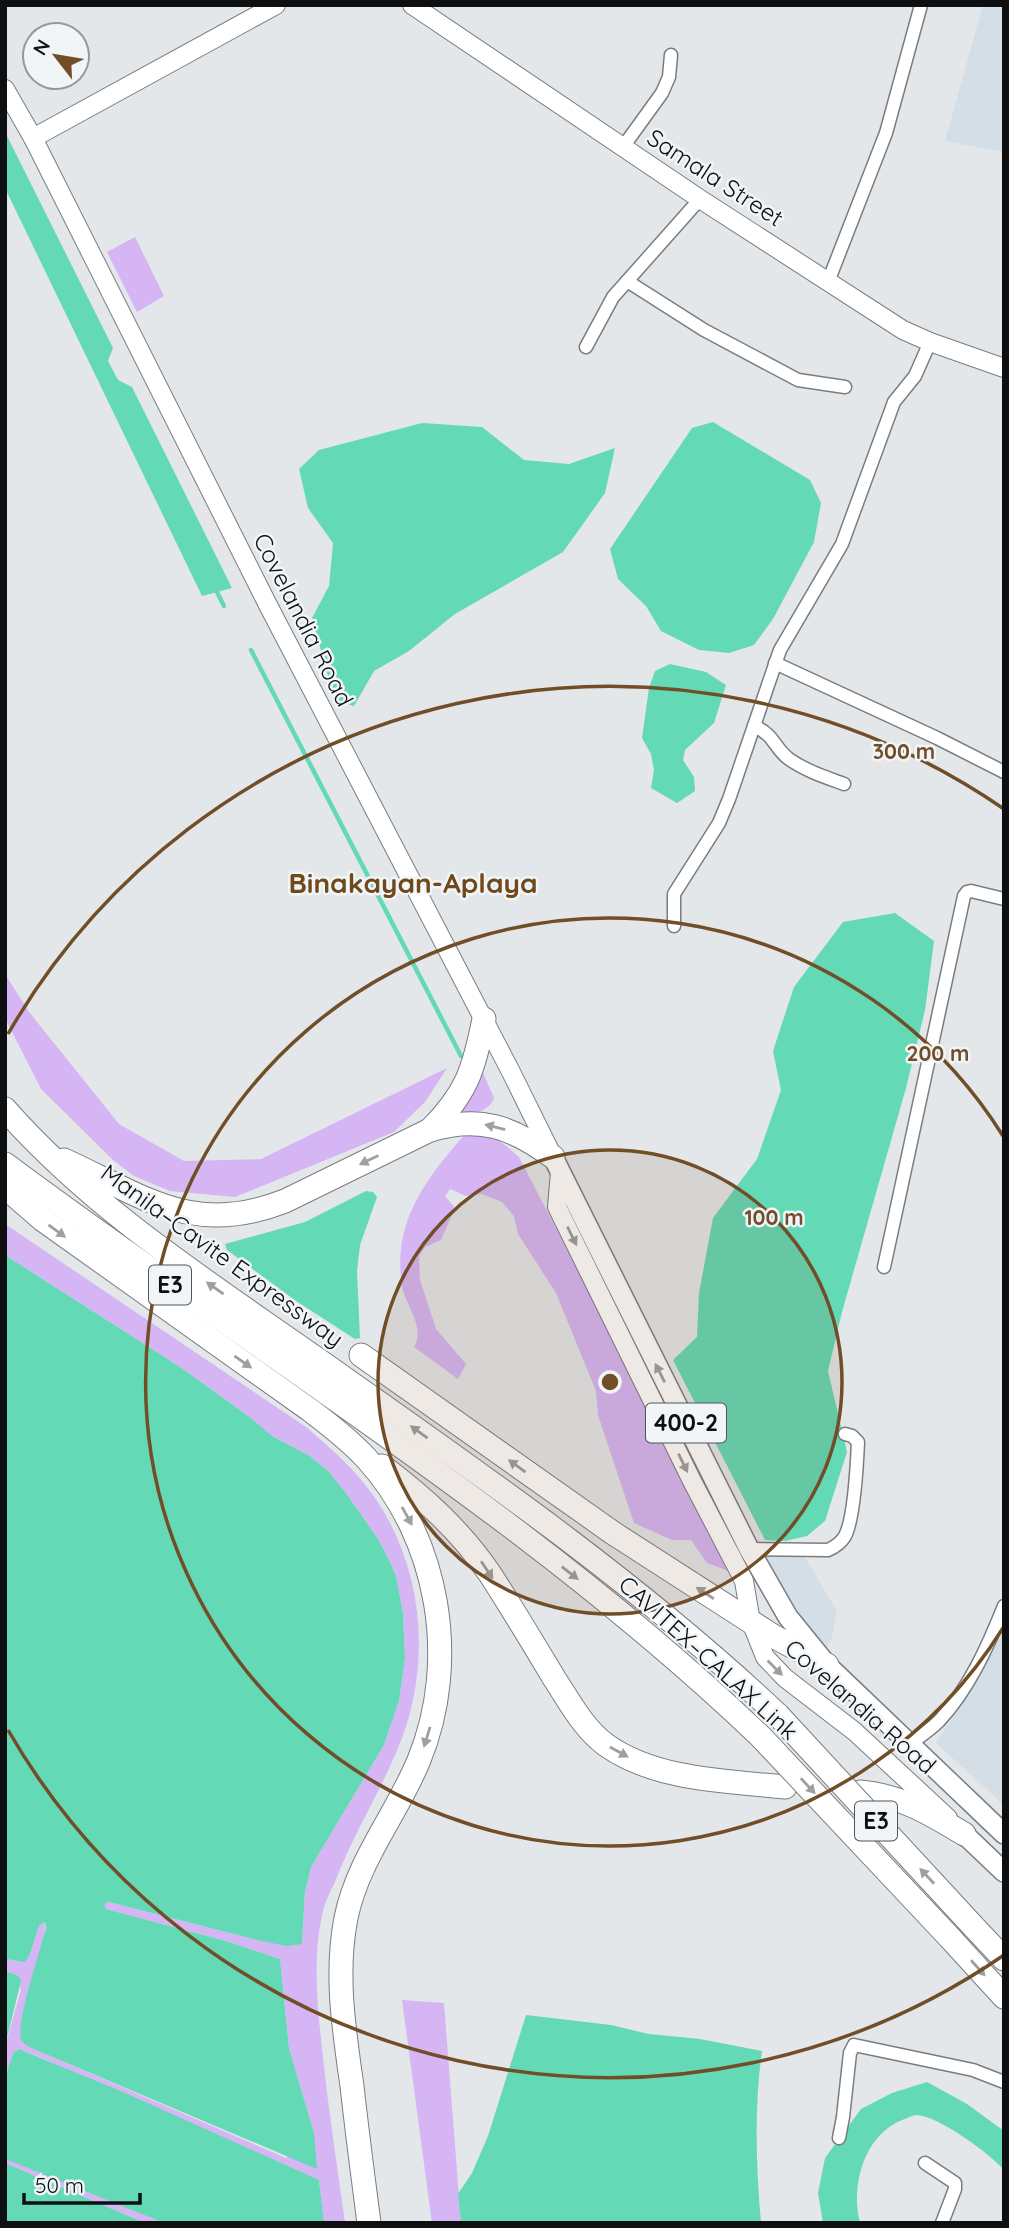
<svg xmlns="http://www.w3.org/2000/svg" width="1009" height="2228" viewBox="0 0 1009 2228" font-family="Quicksand,sans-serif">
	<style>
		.built { fill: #d3dee6 }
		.green { fill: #d5b5f4 }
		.water { fill: #64d9b5 }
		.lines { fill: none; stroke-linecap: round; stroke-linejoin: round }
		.stream { stroke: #64d9b5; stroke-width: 4.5 }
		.street-casing { stroke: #797d80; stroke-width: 15 }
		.secondary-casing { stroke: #797d80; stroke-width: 20 }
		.primary-casing { stroke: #797d80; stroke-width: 22 }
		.highway-casing { stroke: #797d80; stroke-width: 25 }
		.street { stroke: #fff; stroke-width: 12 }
		.secondary { stroke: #fff; stroke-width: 18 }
		.primary { stroke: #fff; stroke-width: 19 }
		.highway { stroke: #fff; stroke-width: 23 }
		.highway-bridge-casing { stroke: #797d80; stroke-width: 25; stroke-linecap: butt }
		.highway-bridge { stroke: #fff; stroke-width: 23 }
		.oneway { fill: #9e9f9f }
		.ring { fill: none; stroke: #714e27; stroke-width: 3.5 }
		.labels { text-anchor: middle; stroke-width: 5; stroke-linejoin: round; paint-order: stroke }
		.shield { fill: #f1f5f8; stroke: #515456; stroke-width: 2 }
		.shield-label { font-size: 23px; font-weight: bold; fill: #0d0f10 }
		.street-label { font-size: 24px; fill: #0d0f10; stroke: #f1f5f8 }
		.quarter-label { font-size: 28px; font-weight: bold; fill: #70491b; stroke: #f1f5f8 }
		.centre { fill: #714e27; stroke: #f1f5f8; stroke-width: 3.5 }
		.ring-label { font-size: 21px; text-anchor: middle; font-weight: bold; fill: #714e27; stroke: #f1f5f8; stroke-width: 5; stroke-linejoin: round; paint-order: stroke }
	</style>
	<rect width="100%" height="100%" fill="#e3e7ea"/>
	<g class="built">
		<path d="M 983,5 L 1004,5 L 1004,152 L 945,141 Z"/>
		<path d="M 802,1552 L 837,1611 L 831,1640 L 824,1653 L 762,1553 Z"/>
		<path d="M 1004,1624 L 1004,1805 L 936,1743 L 983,1671 Z"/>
	</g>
	<g class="green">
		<path d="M 135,237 L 164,296 L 137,312 L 107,252 Z"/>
		<path d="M 5,974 L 29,1012 L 119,1124 L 184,1161 L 261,1159 L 447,1068 L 425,1102 L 394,1132 L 235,1197 L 170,1191 L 134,1176 L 113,1160 L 41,1089 L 5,1018 Z"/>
		<path d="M 480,1066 L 494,1098 C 487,1115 470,1113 454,1114 Z"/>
		<path d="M 466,1133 C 491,1133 500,1140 519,1157 L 734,1573 L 707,1563 L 691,1540 L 672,1540 L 634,1523 L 598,1415 L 596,1391 L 556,1293 L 518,1234 L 514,1216 L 502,1202 L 482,1194 L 466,1196 L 450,1189 L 445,1196 L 455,1208 L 441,1240 L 425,1247 L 419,1256 L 420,1280 L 436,1329 L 466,1364 L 458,1379 L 414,1347 C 426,1327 405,1305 402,1286 C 392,1221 426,1179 466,1133 Z"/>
		<path d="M 5,1224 L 306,1427 C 328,1446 349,1464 367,1487 C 425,1562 434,1667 396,1753 C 377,1797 352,1837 335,1882 C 331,1890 327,1898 324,1907 C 312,1953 317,2002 322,2049 C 328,2107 337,2165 345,2223 L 324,2223 L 319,2180 L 42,2058 L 19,2049 L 13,2053 L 5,2078 L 5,2046 L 21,1990 L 17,1975 L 5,1971 L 5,1959 L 16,1961 L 30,1954 L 39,1924 L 45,1922 L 43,2053 L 286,2158 L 314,2133 L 289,2048 L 280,1959 L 226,1941 L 106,1909 L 103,1904 L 109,1902 L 261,1941 L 302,1944 L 305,1892 L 311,1867 L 384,1745 L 399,1701 L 405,1659 L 403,1613 L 396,1576 L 389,1560 L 378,1539 L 346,1493 L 328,1471 L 310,1456 L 272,1436 L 251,1418 L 180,1367 L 5,1255 Z"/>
		<path d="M 402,2000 L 444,2003 L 461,2223 L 432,2223 Z"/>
		<path d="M 5,2158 L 164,2223 L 145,2223 L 5,2163 Z"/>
	</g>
	<g class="water">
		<path d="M 5,132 L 113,348 L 108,361 L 118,380 L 132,387 L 232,588 L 202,596 L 5,188 Z"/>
		<path d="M 713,422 L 810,480 L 821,503 L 814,542 L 773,619 L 754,645 L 729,653 L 699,650 L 661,631 L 646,606 L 618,579 L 610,549 L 692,428 Z"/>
		<path d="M 422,423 L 482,427 L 524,460 L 569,464 L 615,448 L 605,493 L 563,552 L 455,614 L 409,651 L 374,671 L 354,706 L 340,702 L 328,676 L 312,618 L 329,586 L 333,543 L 308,508 L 299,469 L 319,450 Z"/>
		<path d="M 670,664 L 706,672 L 726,685 L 714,723 L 685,750 L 683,760 L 694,777 L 695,791 L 677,803 L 651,788 L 654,770 L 651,754 L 642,738 L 649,688 L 655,671 Z"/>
		<path d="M 895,913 L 934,941 L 925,1010 L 906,1088 L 842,1312 L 828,1371 L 847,1452 L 825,1521 L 807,1536 L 785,1541 L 765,1540 L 673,1360 L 697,1337 L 699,1293 L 713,1218 L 757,1159 L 781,1090 L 773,1051 L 794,987 L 843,922 Z"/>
		<path d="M 366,1191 L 373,1192 L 377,1197 L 360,1245 L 357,1271 L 360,1338 L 355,1339 L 296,1301 L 227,1250 L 225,1244 L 305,1222 Z"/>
		<path d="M 5,1255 L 180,1367 L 251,1418 L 272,1436 L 310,1456 L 328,1471 L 346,1493 L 378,1539 L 389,1560 L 396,1576 L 403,1613 L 405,1659 L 399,1701 L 384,1745 L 311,1867 L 305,1892 L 302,1944 L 287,1946 L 261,1941 L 109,1902 L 104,1904 L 106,1909 L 226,1941 L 280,1959 L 289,2048 L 314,2133 L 317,2169 L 43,2053 C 37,2050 23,2046 21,2039 C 16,2022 41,1948 46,1928 L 45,1922 L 39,1925 L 30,1954 L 25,1962 L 5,1959 Z"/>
		<path d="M 5,1971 L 17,1975 L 21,1981 L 5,2046 Z"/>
		<path d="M 526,2015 L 611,2025 L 649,2034 L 700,2039 L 762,2051 C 754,2107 756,2166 761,2223 L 461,2223 L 458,2194 L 472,2173 L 488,2136 Z"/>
		<path d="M 19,2049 L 123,2092 L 319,2180 L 324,2223 L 164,2223 L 8,2160 L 5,2158 L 5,2078 L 13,2053 Z"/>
		<path d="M 927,2082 L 967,2104 L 1004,2131 L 1004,2170 C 989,2153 940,2117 917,2115 C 912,2115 906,2119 902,2120 C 864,2135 850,2186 860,2223 L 823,2223 L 818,2193 L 825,2158 L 861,2109 L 892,2093 Z"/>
		<path d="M 5,2163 L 145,2223 L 5,2223 Z"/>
	</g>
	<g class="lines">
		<g class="stream">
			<path d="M 215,588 L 224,606"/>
			<path d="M 251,650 L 461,1056"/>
		</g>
		<defs>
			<g id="street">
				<path d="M 623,147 L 662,93 L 669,77 L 671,55"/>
				<path d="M 627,281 L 704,330 L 798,380 L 845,387"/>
				<path d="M 828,282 L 886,133 L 921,5"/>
				<path d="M 586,347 L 613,297 L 700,199"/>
				<path d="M 775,663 L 937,738 L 1004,772"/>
				<path d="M 754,726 C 775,735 774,748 789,759 C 806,771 825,777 844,784"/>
				<path d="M 674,926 L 674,894 L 719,823 L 729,799 L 780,650 L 842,544 L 894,402 L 915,376 L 930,342"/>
				<path d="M 884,1267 L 964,896 L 967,892 L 971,891 L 1004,899"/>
				<path d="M 749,1549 L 828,1550 C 835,1547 841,1543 845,1536 C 854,1519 857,1464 858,1442 L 852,1436 L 845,1434"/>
				<path d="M 909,1745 C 919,1737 930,1730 939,1721 C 969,1689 988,1646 1004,1606"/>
				<path d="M 839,2138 L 843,2117 L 850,2053 L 854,2045 L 973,2070 L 1004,2082"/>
				<path d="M 925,2163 L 955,2183 L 955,2189 L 942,2223"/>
			</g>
			<g id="secondary">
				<path d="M 412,5 L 700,199 L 903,330 L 930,342 L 1004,368"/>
				<path d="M 5,89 L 33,138 L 269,607 L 511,1072 L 553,1157"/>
				<path d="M 33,138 L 276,5"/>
				<path d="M 560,1172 L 557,1207 L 692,1481 L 744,1581 L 751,1622 L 765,1657 L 785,1678 L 854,1731 L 948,1818"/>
			</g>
			<g id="primary">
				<path d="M 553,1157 L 749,1549 L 788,1617 L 827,1665 L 1004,1834"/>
				<path d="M 964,1834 L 1004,1872"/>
			</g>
			<g id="highway">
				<path d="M 5,1109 C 93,1209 206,1281 314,1357 C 473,1469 636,1581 778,1715"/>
				<path d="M 430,1130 C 467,1093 474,1069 484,1019"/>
				<path d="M 64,1160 C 145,1197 193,1237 285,1201 L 430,1130 C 480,1115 512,1127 553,1157"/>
				<path d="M 5,1164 C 258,1353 532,1518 761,1737"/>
				<path d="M 5,1187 L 43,1220 L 310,1410 C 330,1425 349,1440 366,1458 C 439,1538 460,1660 419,1760 C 397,1814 358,1859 346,1918 C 335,1974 344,2030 352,2086 C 357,2132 363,2177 369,2223"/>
				<path d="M 361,1355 L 613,1533 L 773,1636 L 827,1665"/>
				<path d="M 382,1466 C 424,1498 460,1530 490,1574 C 512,1608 533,1643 554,1678 C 569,1701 583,1728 606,1745 C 655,1780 726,1781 785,1787"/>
				<path d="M 860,1792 C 900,1795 931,1814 964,1834"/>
				<path d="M 973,1926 L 1004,1959"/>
				<path d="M 951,1939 L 1004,1997"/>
			</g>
		</defs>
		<use href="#street" class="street-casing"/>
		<use href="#secondary" class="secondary-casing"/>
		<use href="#primary" class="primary-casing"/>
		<use href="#highway" class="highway-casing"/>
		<use href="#street" class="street"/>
		<use href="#secondary" class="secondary"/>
		<use href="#primary" class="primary"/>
		<use href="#highway" class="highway"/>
		<defs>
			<g id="highway-bridge">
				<path d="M 778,1715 L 973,1926"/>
				<path d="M 761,1737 L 951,1939"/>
			</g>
		</defs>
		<use href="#highway-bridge" class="highway-bridge-casing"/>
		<use href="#highway-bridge" class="highway-bridge"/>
	</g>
	<defs><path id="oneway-solid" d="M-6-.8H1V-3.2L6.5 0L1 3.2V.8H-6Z" transform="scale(1.75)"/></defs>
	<g class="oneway">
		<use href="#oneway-solid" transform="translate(495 1127) rotate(-166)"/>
		<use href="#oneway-solid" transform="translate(369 1160) rotate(154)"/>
		<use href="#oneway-solid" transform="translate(57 1231) rotate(36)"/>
		<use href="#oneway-solid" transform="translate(572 1236) rotate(64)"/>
		<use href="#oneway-solid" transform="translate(215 1288) rotate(-145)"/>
		<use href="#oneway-solid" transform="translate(243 1362) rotate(35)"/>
		<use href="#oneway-solid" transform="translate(660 1373) rotate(-117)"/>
		<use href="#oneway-solid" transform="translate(419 1432) rotate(-144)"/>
		<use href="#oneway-solid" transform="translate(683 1463) rotate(64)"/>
		<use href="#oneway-solid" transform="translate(517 1466) rotate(-144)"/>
		<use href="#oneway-solid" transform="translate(407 1516) rotate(61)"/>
		<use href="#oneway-solid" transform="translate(487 1570) rotate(56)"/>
		<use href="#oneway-solid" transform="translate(570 1573) rotate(38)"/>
		<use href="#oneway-solid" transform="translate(705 1593) rotate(-147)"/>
		<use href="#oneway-solid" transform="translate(775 1668) rotate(45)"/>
		<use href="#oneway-solid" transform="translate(427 1737) rotate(107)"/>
		<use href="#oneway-solid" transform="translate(619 1752) rotate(29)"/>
		<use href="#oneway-solid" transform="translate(808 1786) rotate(47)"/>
		<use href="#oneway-solid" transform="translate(927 1876) rotate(-133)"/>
		<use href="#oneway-solid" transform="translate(978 1968) rotate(48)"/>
	</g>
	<circle cx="610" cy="1382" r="232" fill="#714e27" fill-opacity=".12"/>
	<g class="ring">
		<circle cx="610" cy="1382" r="232"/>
		<path d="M1003 1628A464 464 0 1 1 1003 1136"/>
		<path d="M1004 1955A695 695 0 0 1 8 1730M8 1034A695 695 0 0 1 1004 809"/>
	</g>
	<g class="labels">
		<g class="shield">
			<rect x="149" y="1265.5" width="42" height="39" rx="5"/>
			<rect x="646" y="1403.5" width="80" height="39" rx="5"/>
			<rect x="855" y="1801.5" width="42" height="39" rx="5"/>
		</g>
		<g class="shield-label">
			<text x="170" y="1293">E3</text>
			<text x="686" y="1431">400-2</text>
			<text x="876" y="1829">E3</text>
		</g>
		<g class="street-label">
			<text transform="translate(715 178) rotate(33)" y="8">Samala Street</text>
			<text transform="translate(303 620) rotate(63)" y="8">Covelandia Road</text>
			<text transform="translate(222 1256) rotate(36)" y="8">Manila–Cavite Expressway</text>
			<text transform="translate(708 1658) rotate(42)" y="8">CAVITEX–CALAX Link</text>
			<text transform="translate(860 1707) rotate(41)" y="8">Covelandia Road</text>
		</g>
		<g class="quarter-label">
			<text x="413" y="893">Binakayan-Aplaya</text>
		</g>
	</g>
	<circle cx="610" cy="1382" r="10" class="centre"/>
	<g class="ring-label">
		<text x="904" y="759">300 m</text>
		<text x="938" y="1061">200 m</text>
		<text x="774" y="1225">100 m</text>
	</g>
	<rect width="1009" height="2228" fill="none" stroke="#0d0f10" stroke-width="14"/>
	<g transform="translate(56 56) rotate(301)"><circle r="33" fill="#f1f5f8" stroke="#96999b" stroke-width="2"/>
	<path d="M0-5L12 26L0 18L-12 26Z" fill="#714e27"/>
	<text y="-10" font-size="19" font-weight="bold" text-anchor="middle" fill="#0d0f10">N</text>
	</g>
	<path d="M24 2193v10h116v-10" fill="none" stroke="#0d0f10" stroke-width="3.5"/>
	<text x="35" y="2193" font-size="21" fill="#0d0f10" stroke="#f1f5f8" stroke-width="5" paint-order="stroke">50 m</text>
</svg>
